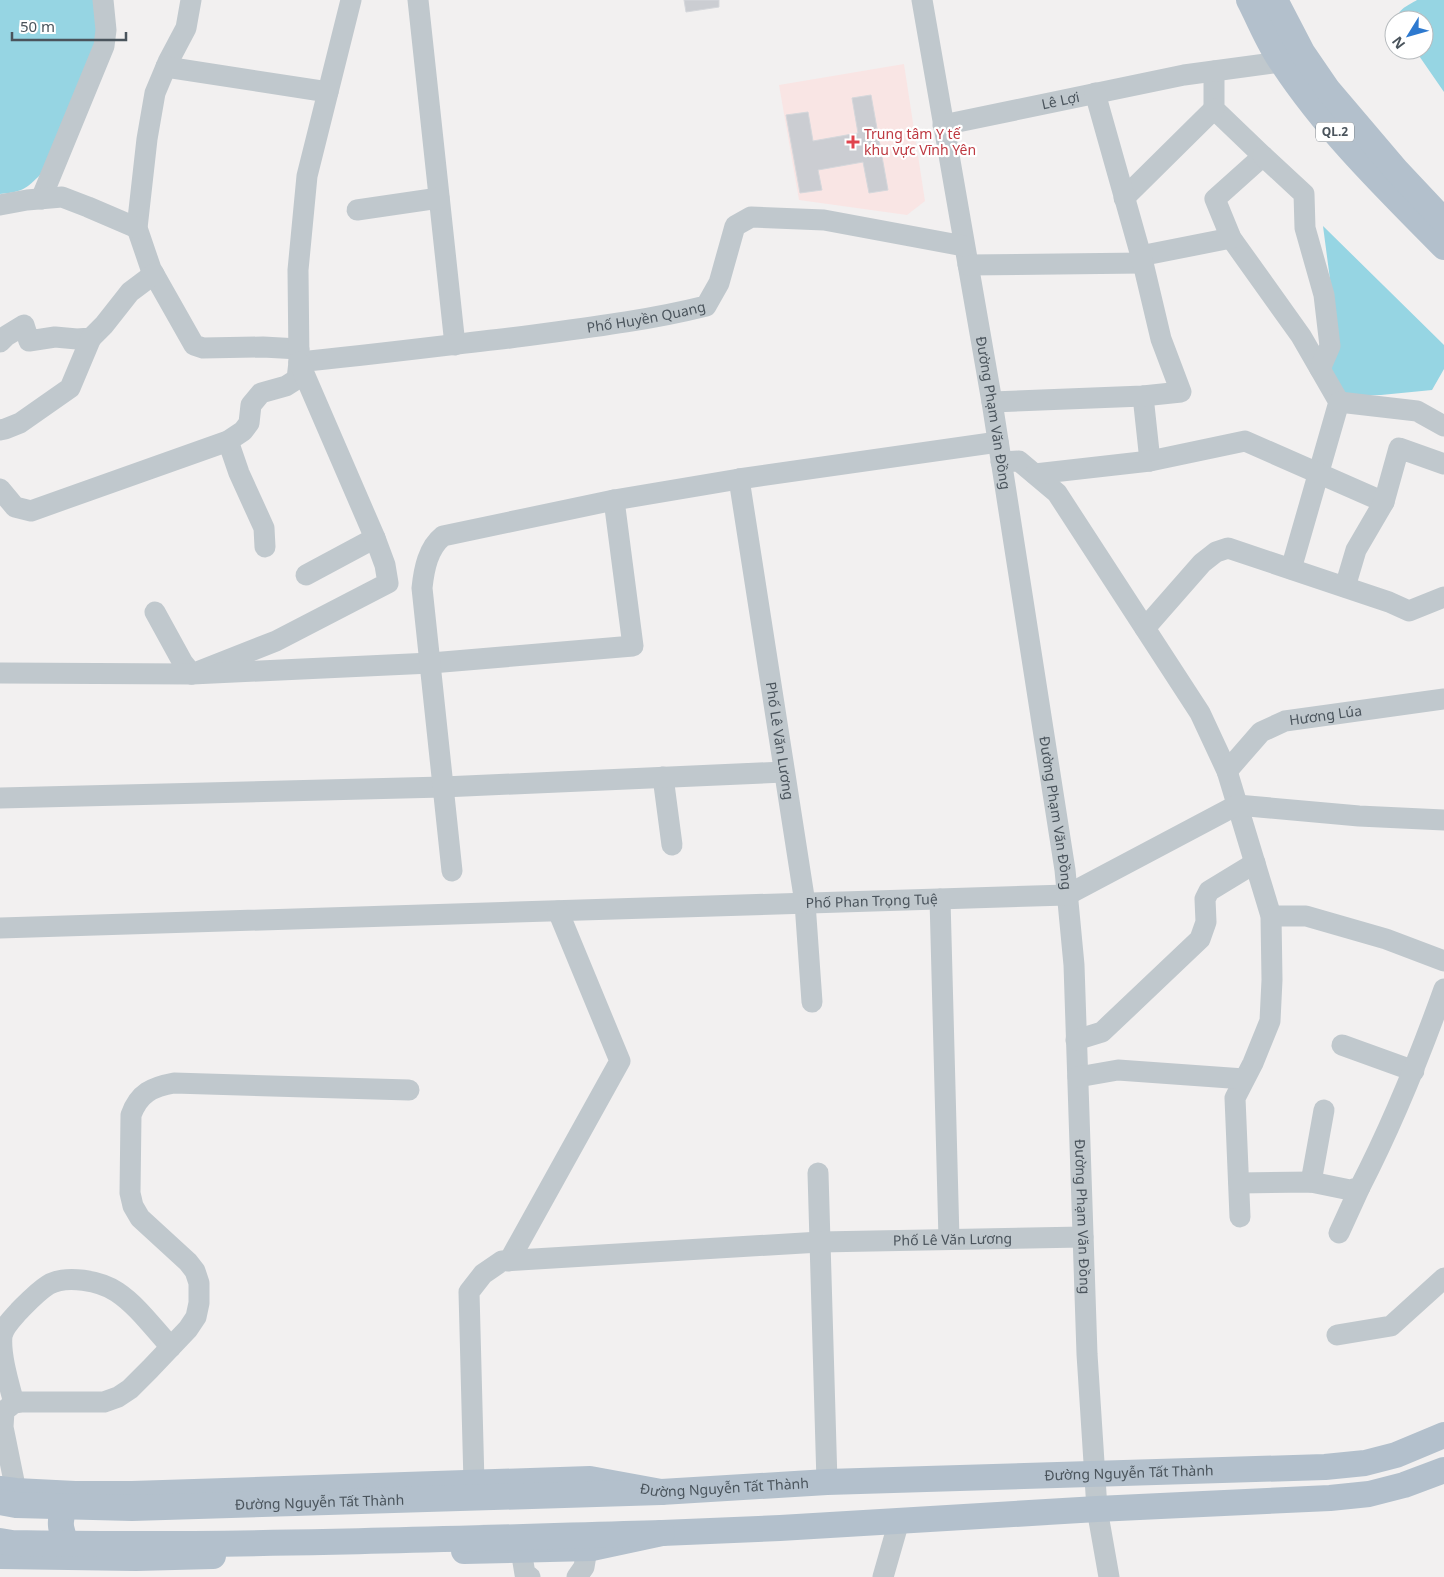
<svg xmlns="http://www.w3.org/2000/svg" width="1444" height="1577" viewBox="0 0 1444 1577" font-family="'Noto Sans',sans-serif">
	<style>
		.medical { fill: #f9e5e4 }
		.water { fill: #96d5e3 }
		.building { fill: #cbcdd2; stroke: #d5d7db }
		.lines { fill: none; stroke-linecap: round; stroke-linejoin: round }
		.minor { stroke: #c0c8cd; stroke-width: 21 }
		.major { stroke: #b3c0cc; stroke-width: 26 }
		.major-bridge { stroke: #b3c0cc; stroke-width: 26 }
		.health-dot { fill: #e0444e; stroke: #fff; stroke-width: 2 }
		.labels { text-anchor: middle; stroke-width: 4.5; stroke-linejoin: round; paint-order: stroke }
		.shield { fill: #fff; stroke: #80878d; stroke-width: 1 }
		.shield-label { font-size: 12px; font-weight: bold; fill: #4a545c }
		.street-label { font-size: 14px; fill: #4a545c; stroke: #fff }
		.health-label { font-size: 14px; fill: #be3a42; stroke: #fff; text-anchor: start }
	</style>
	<rect width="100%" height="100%" fill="#f2f0f0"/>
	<path class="medical" d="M 904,64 L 925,201 L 907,215 L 799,200 L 779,85 Z"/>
	<g class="water">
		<path d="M 0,0 L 96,0 L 97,46 L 41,174 C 26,189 22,192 0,194 Z"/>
		<path d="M 1417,0 L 1444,0 L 1444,92 L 1415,50 L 1424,50 L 1424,20 L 1397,20 C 1397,9 1409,5 1417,0 Z"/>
		<path d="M 1323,226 L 1444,345 L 1444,369 L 1432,390 L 1381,395 L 1347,396 L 1324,367 L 1339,348 Z"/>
	</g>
	<g class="building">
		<path d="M 684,0 L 719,0 L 719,7 L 686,12 Z"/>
		<path d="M 871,95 L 888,190 L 869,193 L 863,162 L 818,170 L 822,190 L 800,193 L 786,115 L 808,112 L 813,141 L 858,133 L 852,98 Z"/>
	</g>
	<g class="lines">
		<g class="minor">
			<path d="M 191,0 L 186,28 L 168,62 L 155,93 L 147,139 L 137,228 L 151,269 L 194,345 L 203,348 L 263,347 L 299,349"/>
			<path d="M 418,0 L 455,345"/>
			<path id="s1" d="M 922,0 L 992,402 L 1065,870 L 1074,965 L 1087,1354 L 1097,1509 L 1109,1577"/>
			<path d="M 166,67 L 328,92"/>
			<path d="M 1214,71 L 1214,109 L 1263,156 L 1215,199 L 1231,238 L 1301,336 L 1339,402 L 1291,569"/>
			<path id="s2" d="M 943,125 L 1184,75 L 1281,62 L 1293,56"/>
			<path d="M 1263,156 L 1304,194 L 1305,228 L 1324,295 L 1330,346 L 1320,369"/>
			<path d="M 1124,198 L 1214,109"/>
			<path d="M 41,199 L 104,46 L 106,30 L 103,0"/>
			<path d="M 0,205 L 27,200 L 62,197 L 88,207 L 137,228"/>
			<path d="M 357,210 L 439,198"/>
			<path d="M 1140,256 L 1231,238"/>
			<path d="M 968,265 L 1143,263"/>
			<path d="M 0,342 L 6,336 L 24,325 L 29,341 L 55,337 L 77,339 L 91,338 L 104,325 L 130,292 L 154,274"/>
			<path id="s3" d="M 299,362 C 370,355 440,346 510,338 C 576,329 642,322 706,306 L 719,283 L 735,226 L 751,217 L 824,220 L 964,246"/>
			<path d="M 1143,396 L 1150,461"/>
			<path d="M 992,402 L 1143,396 L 1181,392 L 1161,339 L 1143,263 L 1095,93"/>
			<path d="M 1339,402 L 1417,411 L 1444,426"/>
			<path d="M 0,430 L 5,429 L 20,423 L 70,388 L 91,338"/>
			<path d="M 228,441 L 239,473 L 264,528 L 265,547"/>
			<path d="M 1001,462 L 1019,461 L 1057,493 L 1200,713 L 1227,771 L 1271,916 L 1272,980 L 1270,1021 L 1253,1063 L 1235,1098 L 1240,1217"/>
			<path d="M 1035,474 L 1150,461 L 1245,441 L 1384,502"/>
			<path id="s4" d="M 739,479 L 805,903 L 812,1002"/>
			<path d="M 0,489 L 15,507 L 31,511 L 228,441 L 243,431 L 249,423 L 251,405 L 261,393 L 286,386 L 297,379 L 299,362 L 298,270 L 307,176 L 351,0"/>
			<path d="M 306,575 L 375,538"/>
			<path d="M 1345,587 L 1356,550 L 1384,502 L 1399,448 L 1444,464"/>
			<path d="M 155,612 L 183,663 L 192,674 L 276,641 L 388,583 L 385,565 L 375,538 L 299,362"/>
			<path d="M 1145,628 L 1202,563 L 1216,552 L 1228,548 L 1389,602 L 1409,611 L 1444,597"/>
			<path d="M 0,673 L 192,674 L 431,663 L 633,646 L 614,500"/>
			<path id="s5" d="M 1227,771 L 1261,732 L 1285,721 L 1444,699"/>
			<path d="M 663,777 L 672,845"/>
			<path d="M 0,798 L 443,787 L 784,772"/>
			<path d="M 452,871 L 422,588 C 424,569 428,548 443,536 L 614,500 L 739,479 L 998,442"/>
			<path d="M 940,899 L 949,1239"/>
			<path d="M 1271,916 L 1306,916 L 1386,939 L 1444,961"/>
			<path id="s6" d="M 0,928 L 1067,895 L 1237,805 L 1359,816 L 1444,820"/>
			<path d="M 1076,1040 L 1102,1032 L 1200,939 L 1206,922 L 1205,899 L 1209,891 L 1255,863"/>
			<path d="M 1342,1045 L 1414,1071"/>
			<path d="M 1078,1077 L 1118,1070 L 1244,1079"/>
			<path d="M 818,1173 L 827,1482"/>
			<path d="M 1311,1182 L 1324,1110"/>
			<path d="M 1239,1183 L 1311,1182 L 1350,1190 L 1360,1187 C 1393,1123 1420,1056 1444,989"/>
			<path d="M 1339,1233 L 1360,1187"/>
			<path d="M 509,1261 L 620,1061 L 558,911"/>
			<path d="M 1337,1335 L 1391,1326 L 1444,1278"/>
			<path d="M 14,1403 C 9,1384 0,1355 2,1336 C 4,1326 13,1318 19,1311 C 28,1302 37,1292 48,1285 C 66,1274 101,1281 117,1292 C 138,1306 154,1329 171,1347"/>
			<path id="s7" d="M 474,1483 L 469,1292 L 483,1274 L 502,1261 L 820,1242 L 1083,1237"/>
			<path d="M 16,1491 L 3,1427 L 4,1411 L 14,1403 L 21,1402 L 104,1402 L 118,1397 L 130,1389 L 150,1369 L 188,1329 L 196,1317 L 199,1303 L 199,1283 L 195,1271 L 188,1262 L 140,1218 L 133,1206 L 130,1193 L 131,1115 C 139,1093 152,1087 174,1083 L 409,1090"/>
			<path d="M 521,1550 L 525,1574 L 530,1577"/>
			<path d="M 577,1577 L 584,1567 L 587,1549"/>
			<path d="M 883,1577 L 899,1521"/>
		</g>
		<g class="major">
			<path d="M 1249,0 C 1260,21 1269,45 1283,64 C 1328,132 1387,189 1444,247"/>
			<path d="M 1275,0 L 1302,52 L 1328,90 L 1396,170 L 1444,221"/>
			<path id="s8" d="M 0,1489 L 16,1491 L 75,1494 L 132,1494 L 590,1479 L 661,1492 L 827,1482 L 1325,1467 L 1365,1463 L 1396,1455 L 1444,1435"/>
			<path d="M 75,1494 C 53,1515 58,1540 81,1557"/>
			<path d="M 464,1551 L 592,1548 L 662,1533 L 780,1528 L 1097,1509 L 1330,1498 L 1369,1494 L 1404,1485 L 1444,1470"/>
			<path d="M 0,1556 L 136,1558 L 213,1556"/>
		</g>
		<g class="major-bridge">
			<path id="s9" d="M 0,1502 L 16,1505 L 132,1508 L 661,1492"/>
			<path d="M 0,1541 L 12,1543 C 229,1547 446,1539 662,1533"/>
		</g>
	</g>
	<path class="health-dot" d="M850.5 134.5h5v5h5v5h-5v5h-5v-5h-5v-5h5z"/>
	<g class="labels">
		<rect class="shield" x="1316" y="122.5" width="38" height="19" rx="4"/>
		<g class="shield-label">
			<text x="1335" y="136">QL.2</text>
		</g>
		<g class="street-label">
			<text dy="5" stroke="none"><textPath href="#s2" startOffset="120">Lê Lợi</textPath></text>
			<text dy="5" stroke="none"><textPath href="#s3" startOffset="350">Phố Huyền Quang</textPath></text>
			<text dy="5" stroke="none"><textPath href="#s1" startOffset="419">Đường Phạm Văn Đồng</textPath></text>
			<text dy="5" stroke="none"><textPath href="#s5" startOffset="119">Hương Lúa</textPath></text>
			<text dy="5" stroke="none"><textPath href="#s4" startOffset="265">Phố Lê Văn Lương</textPath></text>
			<text dy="5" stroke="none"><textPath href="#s1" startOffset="824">Đường Phạm Văn Đồng</textPath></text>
			<text dy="5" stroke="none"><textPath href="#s6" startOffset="872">Phố Phan Trọng Tuệ</textPath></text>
			<text dy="5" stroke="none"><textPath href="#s1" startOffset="1229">Đường Phạm Văn Đồng</textPath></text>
			<text dy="5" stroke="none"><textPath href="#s7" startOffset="688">Phố Lê Văn Lương</textPath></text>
			<text dy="5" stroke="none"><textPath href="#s8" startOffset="1131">Đường Nguyễn Tất Thành</textPath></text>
			<text dy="5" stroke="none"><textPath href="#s8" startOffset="726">Đường Nguyễn Tất Thành</textPath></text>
			<text dy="5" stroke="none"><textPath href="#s9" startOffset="320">Đường Nguyễn Tất Thành</textPath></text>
		</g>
		<g class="health-label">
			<text x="864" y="139">Trung tâm Y tế<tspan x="864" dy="16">khu vực Vĩnh Yên</tspan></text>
		</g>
	</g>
	<g transform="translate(1409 35) rotate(233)"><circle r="24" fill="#ffffff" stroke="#b7bbbe"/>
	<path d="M0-4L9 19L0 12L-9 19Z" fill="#2d79cf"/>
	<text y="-8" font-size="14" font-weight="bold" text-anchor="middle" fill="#4a545c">N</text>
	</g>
	<path d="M12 32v8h114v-8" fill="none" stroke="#4a545c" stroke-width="2.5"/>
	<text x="20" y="32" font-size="15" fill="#4a545c" stroke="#ffffff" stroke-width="4" paint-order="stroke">50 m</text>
</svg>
